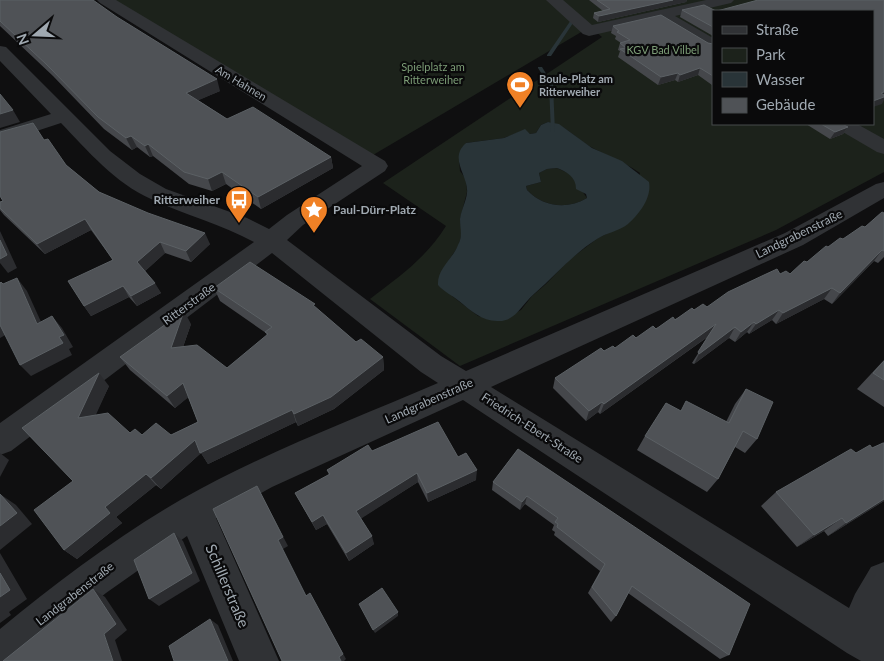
<svg xmlns="http://www.w3.org/2000/svg" width="884" height="661" viewBox="0 0 884 661" font-family="Lato,sans-serif">
	<style>
		.green { fill: #1c221b; fill-rule: evenodd }
		.water { fill: #293438; fill-rule: evenodd }
		.lines { fill: none; stroke-linecap: round; stroke-linejoin: round }
		.stream { fill: #293438; fill-rule: evenodd }
		.minor { fill: #303235; fill-rule: evenodd }
		.wall { fill: #45474b }
		.shaded-wall { fill: #2b2c2f }
		.building { fill: #4f5256; stroke: #5b6064 }
		.labels { text-anchor: middle; stroke-width: 4.5; stroke-linejoin: round; paint-order: stroke }
		.far-park-label { font-size: 11px; fill: #7c9c76; stroke: #0a0a0b }
		.far-poi-label { font-size: 11px; font-weight: bold; fill: #a0a9b1; stroke: #0a0a0b; text-anchor: start }
		.far-street-label { font-size: 11px; fill: #a0a9b1; stroke: #0a0a0b }
		.poi-label { font-size: 12px; font-weight: bold; fill: #a0a9b1; stroke: #0a0a0b; text-anchor: end }
		.street-label { font-size: 12px; fill: #a0a9b1; stroke: #0a0a0b }
		.near-street-label { font-size: 15px; fill: #a0a9b1; stroke: #0a0a0b }
	</style>
	<rect width="100%" height="100%" fill="#0f0f10"/>
	<g class="green">
		<path d="M 113,0 L 547,0 L 583,31 L 373,155 Z"/>
		<path d="M 559,0 L 884,0 L 884,172 L 776,230 L 460,366 L 370,299 C 400,276 425,259 446,226 L 383,183 L 602,37 ZM 713,11 L 873,11 L 873,124 L 713,124 ZM 548,122 C 566,125 575,138 591,147 C 607,156 624,162 640,173 L 627,224 L 598,238 L 569,260 L 546,284 L 532,296 L 521,310 L 499,321 L 478,316 L 452,296 L 449,260 L 459,245 L 462,231 L 460,219 L 467,192 L 466,179 L 460,171 L 459,160 L 461,151 L 466,143 L 504,138 L 524,130 L 530,134 L 536,133 L 541,125 Z"/>
		<path d="M 557,168 L 570,174 L 587,198 C 567,210 543,207 527,190 L 526,186 L 541,182 L 539,173 L 547,169 Z"/>
	</g>
	<path class="water" d="M 548,122 L 559,124 L 592,148 L 622,161 L 649,182 C 652,198 639,214 628,224 C 619,231 606,233 597,239 C 573,254 555,276 534,294 C 522,304 516,321 499,321 C 483,322 471,311 459,301 C 452,295 444,292 438,285 C 437,269 452,260 458,245 C 463,236 460,228 460,219 C 461,210 466,202 467,193 C 469,176 448,159 466,143 L 504,138 L 525,129 L 530,134 L 536,133 L 541,125 ZM 557,168 C 567,172 576,177 576,189 L 586,194 L 587,198 C 567,210 543,207 527,190 L 526,186 L 541,182 L 539,173 L 547,169 Z"/>
	<g class="lines">
		<g class="stream">
			<path d="M 568,16 L 570,16 L 575,20 L 551,56 L 547,56 L 547,55 L 571,20 L 568,18 Z"/>
			<path d="M 538,67 L 542,67 L 553,85 L 555,132 L 553,133 L 551,132 L 549,85 L 538,68 Z"/>
		</g>
		<g class="minor">
			<path d="M 97,0 L 116,0 L 385,161 L 388,166 L 385,171 L 303,225 L 287,240 L 441,356 L 466,371 L 785,233 L 876,184 L 884,182 L 884,198 L 803,245 L 491,387 L 849,608 L 855,594 L 871,567 L 884,562 L 884,661 L 861,661 L 847,653 L 463,400 L 272,487 L 216,518 L 279,661 L 239,661 L 187,536 L 106,593 L 22,661 L 0,661 L 0,629 C 57,582 118,536 182,499 C 263,453 352,420 438,383 L 421,372 L 272,253 L 11,451 L 0,455 L 0,423 L 254,242 C 221,224 185,215 151,199 C 115,183 88,151 61,123 L 0,143 L 0,130 L 51,114 L 0,61 L 0,46 L 6,47 L 110,151 L 140,174 L 166,189 L 247,218 L 269,229 L 287,215 L 362,166 L 100,3 Z"/>
			<path d="M 546,0 L 563,0 L 592,25 L 706,0 L 734,0 L 731,3 L 675,16 L 713,38 L 713,50 L 707,49 L 659,20 L 589,36 L 583,34 Z"/>
			<path d="M 833,124 L 857,124 L 884,139 L 884,154 L 877,152 L 836,128 Z"/>
		</g>
	</g>
	<g class="wall">
		<path d="M 0,0 L 220,91 L 198,100 L 227,119 L 331,157 L 333,168 L 261,209 L 226,184 L 212,191 L 189,184 L 153,156 L 150,157 L 137,147 L 132,150 L 104,129 L 53,76 L 0,26 Z"/>
		<path d="M 589,0 L 687,0 L 686,2 L 598,22 L 593,18 L 594,13 L 603,11 Z"/>
		<path d="M 682,10 L 713,11 L 713,36 L 680,17 Z"/>
		<path d="M 613,26 L 713,44 L 713,83 L 712,85 L 698,75 L 678,82 L 675,80 L 658,85 L 618,57 L 620,51 L 618,50 L 620,43 L 621,43 L 615,39 L 616,36 L 611,33 Z"/>
		<path d="M 806,124 L 842,124 L 848,127 L 843,134 L 830,139 Z"/>
		<path d="M 44,140 L 66,165 L 99,192 L 210,244 L 191,262 L 165,253 L 145,271 L 161,293 L 137,306 L 129,297 L 91,316 L 84,306 L 113,260 L 91,230 L 45,254 L 4,215 L 0,210 L 0,202 L 3,201 Z"/>
		<path d="M 884,213 L 884,257 L 878,263 L 874,261 L 832,304 L 824,299 L 776,324 L 772,320 L 749,334 L 747,332 L 735,342 L 729,338 L 694,364 L 692,363 L 709,336 L 600,414 L 598,412 L 586,421 L 553,388 L 555,378 L 604,351 L 615,348 L 694,310 L 707,307 L 780,274 L 790,274 L 828,247 L 865,227 Z"/>
		<path d="M 214,288 L 316,308 L 356,342 L 383,357 L 384,370 L 334,409 L 298,426 L 296,422 L 208,464 L 201,453 L 161,489 L 156,485 L 116,517 L 122,523 L 77,559 L 64,550 L 73,481 L 22,428 L 109,386 L 95,415 L 130,433 L 142,435 L 171,435 L 198,422 L 188,397 L 175,408 L 130,370 L 120,357 L 191,324 L 183,347 L 227,368 L 267,336 L 266,333 L 220,301 Z"/>
		<path d="M 884,360 L 884,407 L 857,389 Z"/>
		<path d="M 746,389 L 757,439 L 745,453 L 735,447 L 718,479 L 707,492 L 637,450 L 645,436 L 680,411 L 726,422 L 735,404 Z"/>
		<path d="M 884,443 L 884,501 L 828,536 L 824,531 L 797,547 L 761,506 L 776,492 L 856,453 L 872,448 Z"/>
		<path d="M 518,449 L 729,655 L 720,659 L 628,593 L 616,616 L 611,622 L 588,593 L 600,571 L 554,535 L 555,532 L 552,530 L 554,525 L 525,504 L 520,510 L 492,490 L 493,482 Z"/>
		<path d="M 372,451 L 458,457 L 476,480 L 428,502 L 418,482 L 361,518 L 374,544 L 349,561 L 327,524 L 316,530 L 295,493 L 329,475 L 327,470 Z"/>
	</g>
	<g class="shaded-wall">
		<path d="M 673,0 L 687,0 L 686,2 L 598,22 L 599,16 Z"/>
		<path d="M 700,68 L 698,75 L 678,82 L 680,75 Z"/>
		<path d="M 678,73 L 675,80 L 658,85 L 661,77 Z"/>
		<path d="M 217,79 L 220,91 L 190,104 L 186,93 Z"/>
		<path d="M 884,92 L 884,100 L 882,104 L 873,107 L 873,101 L 881,93 Z"/>
		<path d="M 13,110 L 20,122 L 0,128 L 0,114 Z"/>
		<path d="M 848,127 L 843,134 L 830,139 L 835,132 Z"/>
		<path d="M 131,136 L 137,147 L 132,150 L 126,138 Z"/>
		<path d="M 148,144 L 153,156 L 150,157 L 145,146 Z"/>
		<path d="M 331,157 L 333,168 L 261,209 L 258,197 Z"/>
		<path d="M 222,172 L 226,184 L 212,191 L 208,179 Z"/>
		<path d="M 85,219 L 91,230 L 45,254 L 37,244 Z"/>
		<path d="M 0,231 L 17,268 L 8,273 L 0,263 Z"/>
		<path d="M 205,233 L 210,244 L 191,262 L 186,251 Z"/>
		<path d="M 160,242 L 165,253 L 143,273 L 137,262 Z"/>
		<path d="M 882,250 L 874,261 L 832,304 L 840,293 Z"/>
		<path d="M 17,278 L 27,291 L 47,335 L 37,324 Z"/>
		<path d="M 155,283 L 161,293 L 137,306 L 131,296 Z"/>
		<path d="M 123,286 L 129,297 L 91,316 L 84,306 Z"/>
		<path d="M 832,288 L 824,299 L 776,324 L 783,313 Z"/>
		<path d="M 779,310 L 772,320 L 749,334 L 756,324 Z"/>
		<path d="M 184,311 L 191,324 L 178,361 L 171,348 Z"/>
		<path d="M 52,316 L 62,328 L 73,347 L 69,349 L 72,355 L 31,376 L 20,365 Z"/>
		<path d="M 754,322 L 747,332 L 735,342 L 741,332 Z"/>
		<path d="M 0,324 L 9,333 L 0,338 Z"/>
		<path d="M 716,324 L 710,335 L 600,414 L 604,404 Z"/>
		<path d="M 735,327 L 729,338 L 694,364 L 699,354 Z"/>
		<path d="M 383,357 L 384,370 L 334,409 L 298,426 L 294,414 Z"/>
		<path d="M 99,373 L 109,386 L 89,430 L 78,418 Z"/>
		<path d="M 183,383 L 190,396 L 175,408 L 167,396 Z"/>
		<path d="M 602,402 L 598,412 L 586,421 L 589,411 Z"/>
		<path d="M 292,410 L 296,422 L 208,464 L 201,453 L 161,489 L 151,478 L 195,440 Z"/>
		<path d="M 0,453 L 9,460 L 0,477 Z"/>
		<path d="M 477,470 L 476,480 L 428,502 L 427,493 Z"/>
		<path d="M 417,473 L 418,482 L 359,520 L 356,511 Z"/>
		<path d="M 146,474 L 156,485 L 116,517 L 122,523 L 77,559 L 64,550 L 105,507 Z"/>
		<path d="M 257,486 L 288,546 L 283,549 L 310,603 L 306,596 L 278,540 Z"/>
		<path d="M 0,494 L 16,505 L 32,524 L 0,550 Z"/>
		<path d="M 527,496 L 525,504 L 520,510 L 522,502 Z"/>
		<path d="M 884,499 L 884,501 L 828,536 L 846,523 Z"/>
		<path d="M 323,515 L 327,524 L 316,530 L 312,522 Z"/>
		<path d="M 842,518 L 824,531 L 797,547 L 814,535 Z"/>
		<path d="M 174,533 L 183,541 L 200,581 L 159,606 L 149,599 Z"/>
		<path d="M 372,536 L 374,544 L 349,561 L 346,553 Z"/>
		<path d="M 0,553 L 27,599 L 9,612 L 11,615 L 0,623 Z"/>
		<path d="M 93,589 L 105,597 L 127,630 L 115,640 L 122,661 L 113,661 L 104,634 Z"/>
		<path d="M 310,593 L 346,659 L 344,661 L 341,661 Z"/>
		<path d="M 398,612 L 398,616 L 375,633 L 373,630 Z"/>
		<path d="M 210,619 L 218,625 L 233,661 L 228,661 Z"/>
	</g>
	<g class="building">
		<path d="M 0,0 L 93,0 L 117,17 L 217,79 L 186,93 L 227,119 L 253,107 L 331,157 L 258,197 L 222,172 L 208,179 L 184,172 L 148,144 L 145,146 L 131,136 L 126,138 L 98,117 L 47,65 L 0,21 Z"/>
		<path d="M 597,0 L 673,0 L 599,16 L 594,13 L 610,9 Z"/>
		<path d="M 758,0 L 884,0 L 884,92 L 881,93 L 884,95 L 884,97 L 873,101 L 873,11 L 717,11 Z"/>
		<path d="M 704,5 L 716,11 L 713,11 L 713,27 L 682,10 Z"/>
		<path d="M 661,15 L 708,43 L 713,44 L 713,76 L 700,68 L 680,75 L 678,73 L 661,77 L 620,49 L 626,48 L 620,43 L 630,40 L 617,32 L 619,31 L 613,26 Z"/>
		<path d="M 0,94 L 13,110 L 0,114 Z"/>
		<path d="M 33,123 L 44,140 L 48,139 L 66,165 L 99,192 L 148,213 L 205,233 L 186,251 L 160,242 L 137,262 L 155,283 L 131,296 L 123,286 L 84,306 L 68,281 L 113,260 L 85,219 L 37,244 L 0,208 L 0,202 L 3,201 L 0,196 L 0,132 Z"/>
		<path d="M 821,124 L 842,124 L 848,127 L 835,132 Z"/>
		<path d="M 882,212 L 884,213 L 884,251 L 882,250 L 840,293 L 832,288 L 783,313 L 779,310 L 756,324 L 754,322 L 741,332 L 735,327 L 699,354 L 698,352 L 716,324 L 604,404 L 602,402 L 589,411 L 555,378 L 601,348 L 604,351 L 613,346 L 615,348 L 633,335 L 636,338 L 653,326 L 656,329 L 673,317 L 675,320 L 692,308 L 694,310 L 703,304 L 707,307 L 728,292 L 764,275 L 777,269 L 780,274 L 786,271 L 790,274 L 804,261 L 807,262 L 826,246 L 828,247 L 840,238 L 843,239 L 862,226 L 865,227 Z"/>
		<path d="M 0,240 L 7,255 L 0,259 Z"/>
		<path d="M 250,262 L 315,304 L 313,305 L 356,342 L 361,339 L 383,357 L 331,397 L 294,414 L 292,410 L 200,453 L 195,440 L 151,478 L 146,474 L 105,507 L 110,513 L 64,550 L 34,510 L 73,481 L 22,428 L 99,373 L 78,418 L 108,413 L 130,433 L 135,429 L 142,435 L 156,423 L 171,435 L 198,422 L 183,383 L 167,396 L 120,357 L 184,311 L 171,348 L 197,345 L 227,368 L 268,334 L 265,332 L 272,327 L 214,288 Z"/>
		<path d="M 17,278 L 37,324 L 52,316 L 64,335 L 59,337 L 63,343 L 20,365 L 0,325 L 0,283 L 1,282 L 3,284 Z"/>
		<path d="M 884,361 L 884,380 L 873,373 Z"/>
		<path d="M 746,389 L 773,402 L 757,439 L 743,431 L 718,479 L 645,436 L 666,403 L 681,411 L 686,401 L 729,423 Z"/>
		<path d="M 438,422 L 458,457 L 466,453 L 477,470 L 427,493 L 417,473 L 356,511 L 372,536 L 346,553 L 323,515 L 312,522 L 295,493 L 330,474 L 327,470 L 368,445 L 372,451 Z"/>
		<path d="M 883,443 L 884,443 L 884,499 L 846,523 L 842,518 L 814,535 L 776,492 L 851,449 L 856,453 L 870,445 L 872,448 Z"/>
		<path d="M 518,449 L 750,604 L 729,655 L 632,586 L 616,616 L 592,587 L 605,564 L 557,527 L 558,524 L 555,522 L 558,518 L 527,496 L 522,502 L 493,482 Z"/>
		<path d="M 257,486 L 283,537 L 278,540 L 306,596 L 310,593 L 343,654 L 339,657 L 341,661 L 282,661 L 213,509 Z"/>
		<path d="M 0,494 L 17,513 L 0,526 Z"/>
		<path d="M 174,533 L 192,573 L 149,599 L 134,560 Z"/>
		<path d="M 0,573 L 10,590 L 0,597 Z"/>
		<path d="M 382,588 L 398,612 L 373,630 L 359,604 Z"/>
		<path d="M 93,589 L 116,624 L 104,634 L 113,661 L 3,661 Z"/>
		<path d="M 210,619 L 228,661 L 174,661 L 169,646 Z"/>
	</g>
	<defs>
		<symbol id="stadium-pin" viewBox="-11 -11 22 30"><path d="M0 17L-7.5 6A9.5 9.5 0 1 1 7.5 6Z" fill="#f08126" stroke="#0a0a0b"/><path d="M0-5a6.5 5 0 1 0 0 10a6.5 5 0 1 0 0-10ZM-3.5-1.8h7v3.6h-7Z" fill="#fff"/></symbol>
		<symbol id="bus-pin" viewBox="-11 -11 22 30"><path d="M0 17L-7.5 6A9.5 9.5 0 1 1 7.5 6Z" fill="#f08126" stroke="#0a0a0b"/><path d="M-5-6H5V4H4V6H2V4H-2V6H-4V4H-5ZM-3.5-4V0h7V-4ZM-3.5 1.2v1.5H-2V1.2ZM2 1.2v1.5H3.5V1.2Z" fill="#fff"/></symbol>
		<symbol id="sight-pin" viewBox="-11 -11 22 30"><path d="M0 17L-7.5 6A9.5 9.5 0 1 1 7.5 6Z" fill="#f08126" stroke="#0a0a0b"/><path d="M0-6L1.8-2.2L6-1.7L2.9 1.2L3.7 5.4L0 3.3L-3.7 5.4L-2.9 1.2L-6-1.7L-1.8-2.2Z" fill="#fff"/></symbol>
	</defs>
	<g fill-rule="evenodd">
		<use href="#stadium-pin" x="504" y="69" width="32" height="43"/>
		<use href="#bus-pin" x="223" y="184" width="32" height="43"/>
		<use href="#sight-pin" x="298" y="194" width="32" height="43"/>
	</g>
	<g class="labels">
		<g class="far-park-label">
			<text x="663" y="54">KGV Bad Vilbel</text>
			<text x="433" y="71">Spielplatz am<tspan x="433" dy="13">Ritterweiher</tspan></text>
		</g>
		<g class="far-poi-label">
			<text x="539" y="83">Boule-Platz am<tspan x="539" dy="13">Ritterweiher</tspan></text>
		</g>
		<g class="far-street-label">
			<text transform="translate(241 83) rotate(31)" y="4">Am Hahnen</text>
		</g>
		<g class="poi-label">
			<text x="220" y="204">Ritterweiher</text>
			<text x="333" y="214" text-anchor="start">Paul-Dürr-Platz</text>
		</g>
		<g class="street-label">
			<text transform="translate(799 234) rotate(-26)" y="4">Landgrabenstraße</text>
			<text transform="translate(189 304) rotate(-36)" y="4">Ritterstraße</text>
			<text transform="translate(429 401) rotate(-24)" y="4">Landgrabenstraße</text>
			<text transform="translate(532 428) rotate(33)" y="4">Friedrich-Ebert-Straße</text>
			<text transform="translate(75 594) rotate(-38)" y="4">Landgrabenstraße</text>
		</g>
		<g class="near-street-label">
			<text transform="translate(227 586) rotate(67)" y="5">Schillerstraße</text>
		</g>
	</g>
	<rect x="712" y="10" width="162" height="115" fill="#0a0a0b" stroke="#464a4d"/>
	<rect x="722" y="26" width="25" height="8" fill="#303235" stroke="#464a4d"/>
	<text x="756" y="35" font-size="15" fill="#a0a9b1">Straße</text>
	<rect x="722" y="48" width="25" height="15" fill="#1c221b" stroke="#464a4d"/>
	<text x="756" y="60" font-size="15" fill="#a0a9b1">Park</text>
	<rect x="722" y="72" width="25" height="15" fill="#293438" stroke="#464a4d"/>
	<text x="756" y="85" font-size="15" fill="#a0a9b1">Wasser</text>
	<rect x="722" y="98" width="25" height="15" fill="#4f5256" stroke="#464a4d"/>
	<text x="756" y="110" font-size="15" fill="#a0a9b1">Gebäude</text>
	<g transform="translate(35 35) rotate(251)" stroke="#0a0a0b" stroke-width="4" paint-order="stroke">
	<path d="M0-4L9 19L0 12L-9 19Z" fill="#a0a9b1"/>
	<text y="-8" font-size="14" font-weight="bold" text-anchor="middle" fill="#a0a9b1">N</text>
	</g>
</svg>
